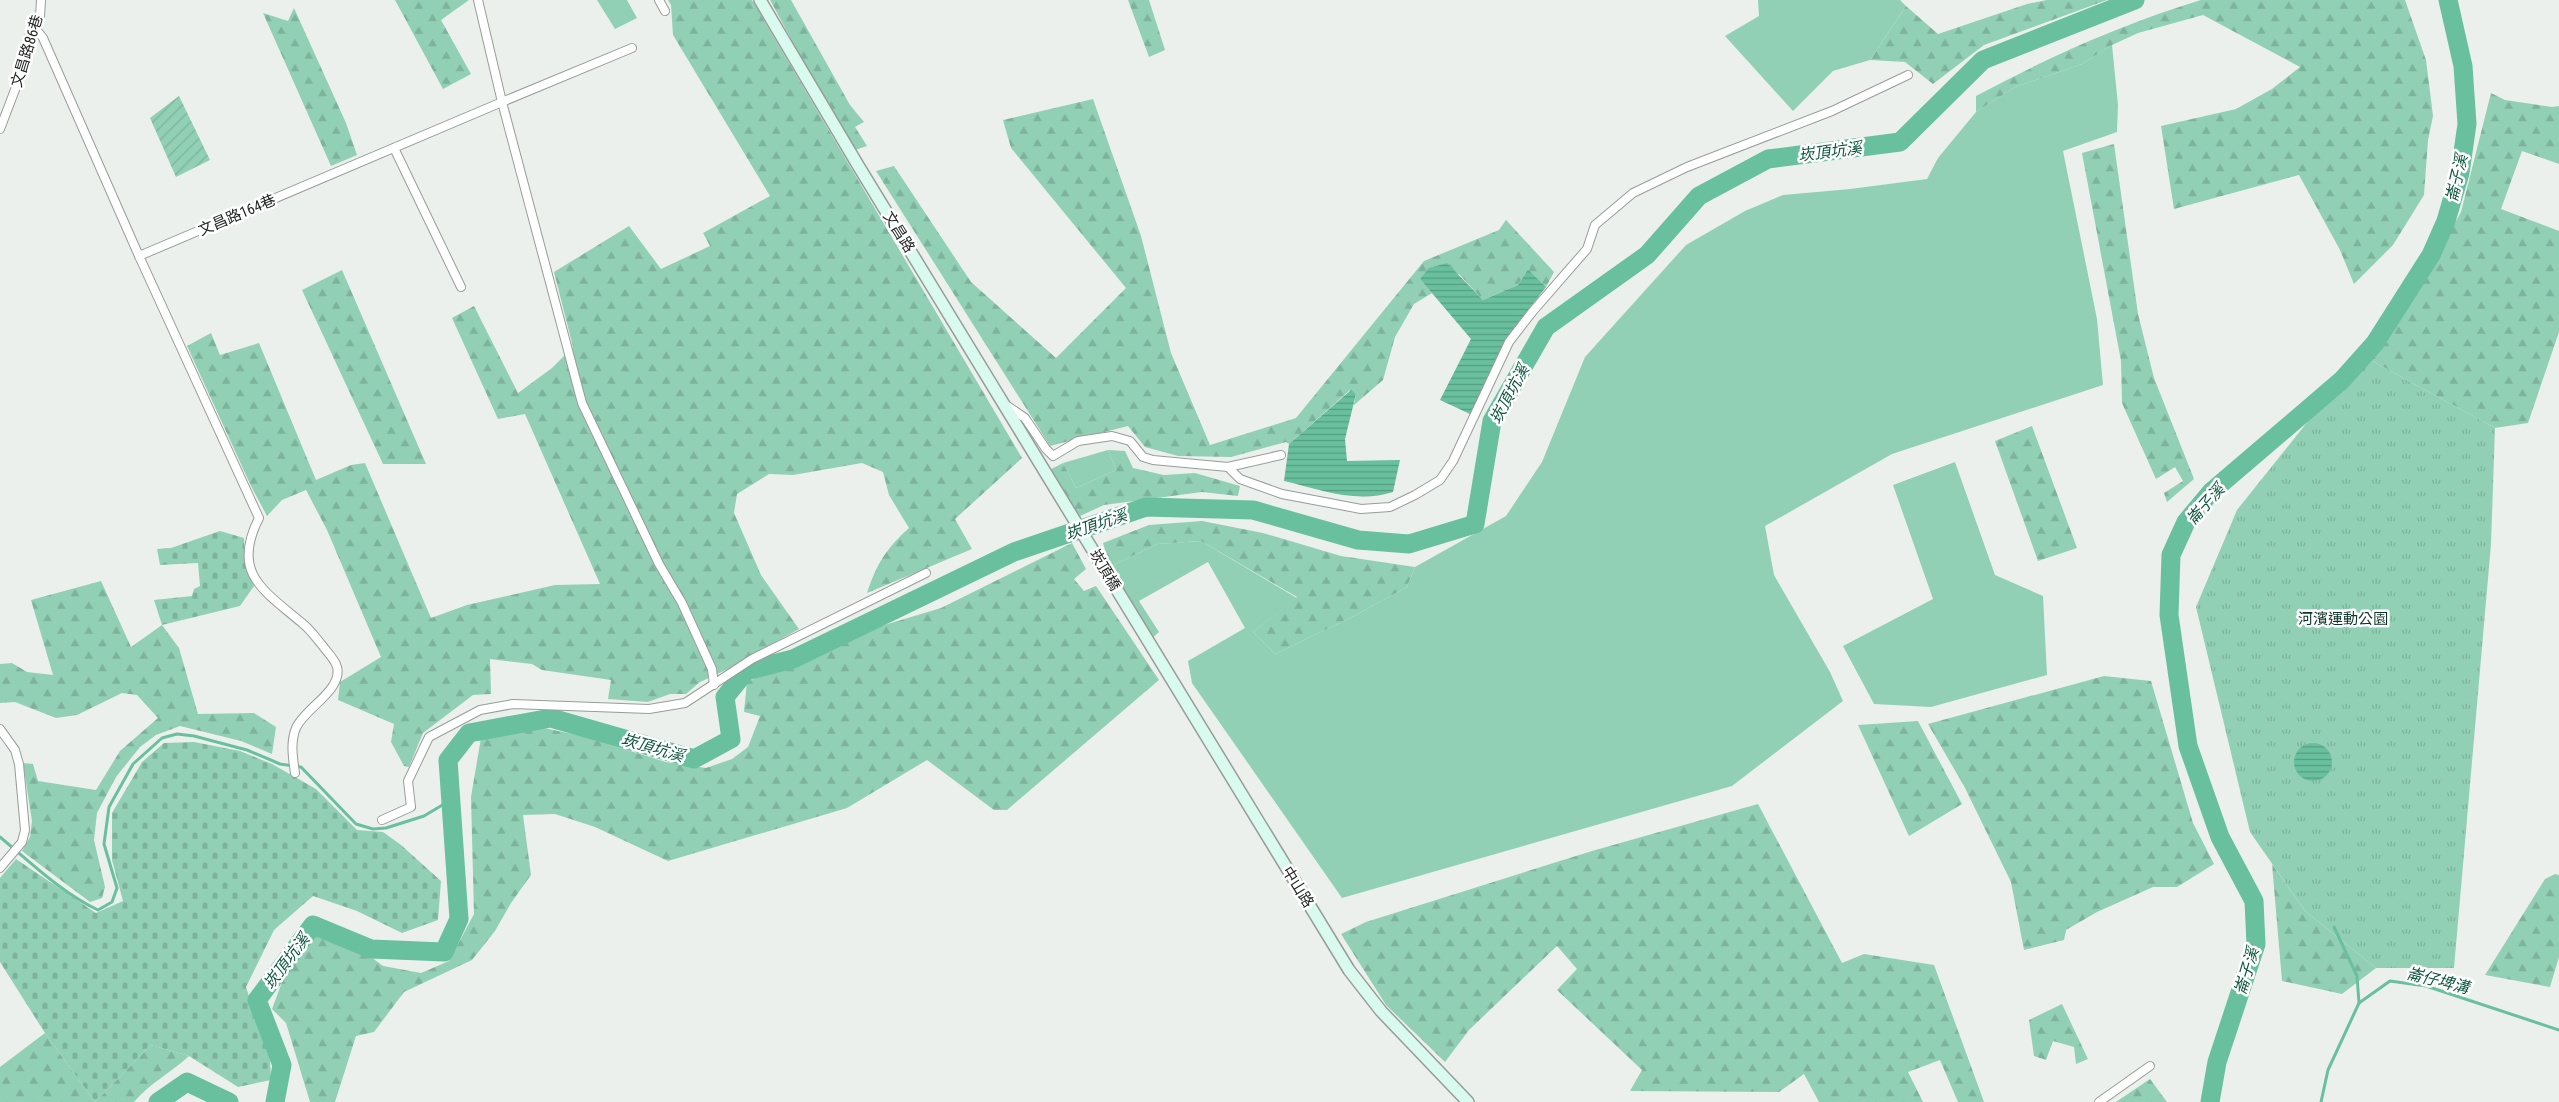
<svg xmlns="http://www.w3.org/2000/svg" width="2559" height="1102" viewBox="0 0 2559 1102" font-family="'Roboto Condensed','Noto Sans TC',sans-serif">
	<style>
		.grass { fill: #91d0b5 }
		.forest { fill: url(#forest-firs) }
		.cemetery { fill: url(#cemetery-stones) }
		.park { fill: url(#park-tufts) }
		.garden { fill: url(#garden-furrows) }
		.water { fill: url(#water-rules) }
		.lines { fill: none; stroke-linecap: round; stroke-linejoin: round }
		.stream { stroke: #69c09e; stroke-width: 3 }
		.river { stroke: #69c09e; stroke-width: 19 }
		.street-casing { stroke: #989c9a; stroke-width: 10 }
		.secondary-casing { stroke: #989c9a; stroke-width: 14 }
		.street { stroke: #fff; stroke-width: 8 }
		.secondary { stroke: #d9faee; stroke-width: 11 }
		.labels { text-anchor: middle; stroke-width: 5; stroke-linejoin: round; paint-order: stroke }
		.street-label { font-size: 15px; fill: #242625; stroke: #fff }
		.park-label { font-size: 15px; fill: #0e3628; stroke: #fff }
		.water-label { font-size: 16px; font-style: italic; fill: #0e563f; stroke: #fff }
	</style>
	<defs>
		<pattern id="forest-firs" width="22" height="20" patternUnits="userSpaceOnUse" patternTransform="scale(1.25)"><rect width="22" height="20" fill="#91d0b5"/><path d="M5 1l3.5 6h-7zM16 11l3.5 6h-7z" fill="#7db29c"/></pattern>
		<pattern id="cemetery-stones" width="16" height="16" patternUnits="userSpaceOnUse" patternTransform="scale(1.25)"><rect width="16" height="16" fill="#91d0b5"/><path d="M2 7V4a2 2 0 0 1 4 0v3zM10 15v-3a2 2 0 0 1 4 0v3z" fill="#7db29c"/></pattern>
		<pattern id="park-tufts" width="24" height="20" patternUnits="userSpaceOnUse" patternTransform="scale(1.25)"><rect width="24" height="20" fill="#91d0b5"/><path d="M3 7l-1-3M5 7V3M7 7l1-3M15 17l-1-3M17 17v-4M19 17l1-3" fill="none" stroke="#7db29c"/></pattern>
		<pattern id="garden-furrows" width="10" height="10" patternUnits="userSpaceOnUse" patternTransform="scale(1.25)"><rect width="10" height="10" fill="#91d0b5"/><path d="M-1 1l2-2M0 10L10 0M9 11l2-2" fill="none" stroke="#7db29c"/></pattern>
		<pattern id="water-rules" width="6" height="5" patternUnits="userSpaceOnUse" patternTransform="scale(1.25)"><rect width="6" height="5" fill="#69c09e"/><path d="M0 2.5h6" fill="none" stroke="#569c81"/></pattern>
	</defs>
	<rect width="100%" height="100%" fill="#ebf0ed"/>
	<g class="grass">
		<path d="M 597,0 L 627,0 L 637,18 L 615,29 Z"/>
		<path d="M 1758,0 L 1900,0 L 1906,6 L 1870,60 L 1833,71 L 1793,111 L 1725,36 L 1759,16 Z"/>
		<path d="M 2112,45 L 2118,105 L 2117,132 L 2063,151 L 2097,319 L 2103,385 L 1892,454 L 1765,526 L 1774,575 L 1830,672 L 1843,701 L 1732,786 L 1342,898 L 1192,683 L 1188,661 L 1245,628 L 1208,562 L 1139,601 L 1159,632 L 1152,638 L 1110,567 L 1157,544 L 1201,541 L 1297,598 L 1253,632 L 1275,654 L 1354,616 L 1407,587 L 1415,567 L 1506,516 L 1542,462 L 1585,357 L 1686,245 L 1745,211 L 1783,195 L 1850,189 L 1927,179 L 1938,158 L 1976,112 L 2015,87 L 2082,64 Z"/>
		<path d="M 1108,450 L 1116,470 L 1076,488 L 1063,463 Z"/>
		<path d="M 1955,462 L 1995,575 L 2043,596 L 2047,675 L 1931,707 L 1874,704 L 1843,646 L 1933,599 L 1893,485 Z"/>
	</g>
	<g class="forest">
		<path d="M 395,0 L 469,0 L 441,20 L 471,74 L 443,89 Z"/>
		<path d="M 668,0 L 752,0 L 1022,458 L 955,519 L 972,549 L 867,593 C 877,563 886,549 909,528 L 889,495 L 883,472 L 862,463 L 793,475 L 769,474 L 737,494 L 734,513 L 761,575 L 799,629 L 728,669 L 700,682 L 686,694 L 670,694 L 648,702 L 608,699 L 611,680 L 542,670 L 532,664 L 490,659 L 491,694 L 473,695 L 423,733 L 409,767 L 404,766 L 391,742 L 394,724 L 338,700 L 340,682 L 381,657 L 327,530 L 306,490 L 282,500 L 267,516 L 251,486 L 187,346 L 211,333 L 220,355 L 259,343 L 316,480 L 351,465 L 365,463 L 431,618 L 467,605 L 555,585 L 600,584 L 525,414 L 498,419 L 452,318 L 474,306 L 518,393 L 552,368 L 573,347 L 554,272 L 629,226 L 661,269 L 710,246 L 703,233 L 770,196 L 673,35 L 671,5 Z"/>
		<path d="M 770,0 L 791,0 L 850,105 L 864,122 L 855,127 L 867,146 L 852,151 Z"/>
		<path d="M 1128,0 L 1149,0 L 1165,50 L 1149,57 Z"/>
		<path d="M 2047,0 L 2107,0 L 1984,45 L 1933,84 L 1905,62 L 1870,60 L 1906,6 L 1938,34 L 2027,4 Z"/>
		<path d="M 2201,0 L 2405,0 L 2426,60 L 2433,116 L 2428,140 L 2424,195 L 2393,245 L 2354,284 L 2340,250 L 2299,175 L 2174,209 L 2161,126 L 2236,109 L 2272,89 L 2300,67 L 2203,15 L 2138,33 L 2112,45 L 2082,64 L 2015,87 L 1976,112 L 1976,96 C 2049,57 2122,24 2201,0 Z"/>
		<path d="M 294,8 L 346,123 L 357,155 L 331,166 L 263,13 L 288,21 Z"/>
		<path d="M 2491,93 L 2505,100 L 2552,107 L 2559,106 L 2559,164 L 2522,151 L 2501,209 L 2559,231 L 2559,332 L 2528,423 L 2495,428 L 2361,355 L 2422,283 L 2461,212 Z"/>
		<path d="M 1093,99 L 1141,236 L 1171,353 L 1210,445 L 1296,418 L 1424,261 L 1499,230 L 1506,220 L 1554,272 L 1546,287 L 1528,269 L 1518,285 L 1483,300 L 1459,274 L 1420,279 L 1432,293 L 1414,304 L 1395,337 L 1383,380 L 1354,405 L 1356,394 L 1350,390 L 1289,444 L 1286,442 L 1231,457 L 1178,456 L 1145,447 L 1128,426 L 1050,446 L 876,171 L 894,166 L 971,282 L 1056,358 L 1126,288 L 1011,148 L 1003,120 Z"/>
		<path d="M 2114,144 L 2138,314 L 2154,378 L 2194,479 L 2167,502 L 2164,493 L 2183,481 L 2175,467 L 2156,479 L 2122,403 L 2121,361 L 2082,153 Z"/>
		<path d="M 342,270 L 426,464 L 383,464 L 302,290 Z"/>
		<path d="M 2032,426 L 2077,548 L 2038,561 L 1995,441 Z"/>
		<path d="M 1108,450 L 1125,451 L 1133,468 L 1164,475 L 1195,473 L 1240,486 L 1238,496 L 1202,492 L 1104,505 L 1080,516 L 1049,470 L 1063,463 L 1076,488 L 1116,470 Z"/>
		<path d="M 1202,521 L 1263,533 L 1341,556 L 1415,567 L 1407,587 L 1354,616 L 1275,654 L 1253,632 L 1297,597 L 1201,541 L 1157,544 L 1110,567 L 1103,543 L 1149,525 Z"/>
		<path d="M 1072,543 L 1086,569 L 1074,579 L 1084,591 L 1096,586 L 1159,680 L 1007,810 L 994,810 L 927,760 L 847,808 L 668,861 L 595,827 L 555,814 L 523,815 L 531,875 L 511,903 L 495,931 L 472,960 L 404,992 L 374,1032 L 356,1036 L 335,1102 L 310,1102 L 286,1023 L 272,1009 L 288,966 L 317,932 L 367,954 L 383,966 L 421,973 L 449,961 L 474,914 L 471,797 L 481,738 L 544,728 L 582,736 L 666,762 L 706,768 L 732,759 L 748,747 L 760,716 L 744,712 L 747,682 L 851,635 L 941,608 Z"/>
		<path d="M 101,581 L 131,647 L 162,625 L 179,648 L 198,714 L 254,713 L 276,727 L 272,754 L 241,741 L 180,726 L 156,735 L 140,747 L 116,777 L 97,813 L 94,840 L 105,887 L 102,898 L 90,902 L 22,851 L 30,837 L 32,821 L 23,763 L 33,764 L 38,781 L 96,790 L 120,751 L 158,718 L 137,695 L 122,693 L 77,715 L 56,718 L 15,702 L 0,703 L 0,664 L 12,663 L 27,672 L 53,675 L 31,600 Z"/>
		<path d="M 2104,676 L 2151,681 L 2193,823 L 2214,864 L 2177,887 L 2153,887 L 2097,912 L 2066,930 L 2064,940 L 2024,950 L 2011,882 L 1964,786 L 1928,724 Z"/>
		<path d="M 1918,721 L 1962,804 L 1909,836 L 1858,725 Z"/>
		<path d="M 1758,804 L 1842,963 L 1864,954 L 1934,965 L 1984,1102 L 1958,1102 L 1940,1060 L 1908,1072 L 1923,1102 L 1819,1102 L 1804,1074 L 1779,1092 L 1630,1091 L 1642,1070 L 1557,990 L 1577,969 L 1557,946 L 1469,1030 L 1445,1062 L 1386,1005 L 1341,934 L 1366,922 L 1592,851 Z"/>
		<path d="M 2272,864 L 2305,911 L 2376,968 L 2342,994 L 2282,981 Z"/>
		<path d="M 2555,874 L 2559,875 L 2559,957 L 2550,987 L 2485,975 L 2545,879 Z"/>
		<path d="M 2062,1004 L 2088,1059 L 2076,1064 L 2074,1047 L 2053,1041 L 2046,1060 L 2034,1056 L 2029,1020 Z"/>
		<path d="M 45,1033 L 95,1102 L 0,1102 L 0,1067 Z"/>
		<path d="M 151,1045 L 189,1056 C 172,1072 150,1083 134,1102 L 95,1102 Z"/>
		<path d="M 2150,1079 L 2167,1102 L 2116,1102 Z"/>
	</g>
	<g class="cemetery">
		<path d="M 220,531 L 244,538 L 245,564 L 254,586 L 240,606 L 162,625 L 154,600 L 192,596 L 194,589 L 200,586 L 198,563 L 160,565 L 157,549 L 171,548 Z"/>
		<path d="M 194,742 L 240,751 L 272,764 L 316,789 L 357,830 L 383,832 L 401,845 L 441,881 L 438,920 L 402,933 L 357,911 L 313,896 L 274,930 L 246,987 L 270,1060 L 271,1080 L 238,1087 L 189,1056 L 151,1045 L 95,1102 L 45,1033 L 0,962 L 0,878 L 16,859 L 96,913 L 123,901 L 112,860 L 112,813 L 142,762 L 164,743 Z"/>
	</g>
	<path class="park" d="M 2361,355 L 2495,428 L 2491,544 L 2454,968 L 2376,968 L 2305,911 L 2250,832 L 2196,607 L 2237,510 Z"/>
	<path class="garden" d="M 179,96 L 210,160 L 176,177 L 150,118 Z"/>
	<g class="water">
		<path d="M 1447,263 L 1483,300 L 1518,285 L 1528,269 L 1546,287 L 1515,327 L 1470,414 L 1440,400 L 1471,339 L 1420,279 L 1429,268 Z"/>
		<path d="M 1351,390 L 1356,394 L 1345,439 L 1347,461 L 1400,460 L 1393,492 C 1356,504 1319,489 1284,481 L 1289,444 Z"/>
		<circle cx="2313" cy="762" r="19"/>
	</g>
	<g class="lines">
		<g class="stream">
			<path d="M 0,837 C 31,863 62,893 98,910 L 112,902 L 117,888 L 104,844 L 109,807 L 133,764 L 162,738 L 177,734 L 194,736 L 247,750 L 280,764 L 301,767 L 356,824 L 373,829 L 386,828 L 424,816 L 449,801"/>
			<path d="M 2334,927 L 2357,976 L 2359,1003"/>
			<path d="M 2321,1102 L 2328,1070 L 2359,1003 L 2390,981 L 2426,986 L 2559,1030"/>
		</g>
		<g class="river">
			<path d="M 158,1102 L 187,1082 L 229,1102"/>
			<path d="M 275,1102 L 282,1065 L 257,1000 L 313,925 L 371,949 L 444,952 L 459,919 L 448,760 L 469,733 L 551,718 L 694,759 L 731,739 L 725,697 L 746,671 L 793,659 L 1014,552 L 1146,507 L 1253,510 L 1358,540 L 1409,544 L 1475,524 L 1492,421 L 1546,327 L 1647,255 L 1699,196 L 1768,159 L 1900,142 L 1983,60 L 2135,0"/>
			<path d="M 2210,1102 L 2217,1062 L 2256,944 L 2254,901 L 2220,837 L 2188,746 L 2169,615 L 2171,555 L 2186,522 L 2211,492 L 2342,380 L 2375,343 L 2431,255 L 2446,221 L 2460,173 L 2467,124 L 2463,66 L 2448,0"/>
		</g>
		<defs>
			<g id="street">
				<path d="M 659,0 L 665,11"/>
				<path d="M 35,28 L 43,38 L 139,256"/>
				<path d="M 632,48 L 502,102 L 582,403 L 659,564 L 682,603 L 712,669 L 714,685"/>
				<path d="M 0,129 L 21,74 L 28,39 L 40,16 L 41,0"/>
				<path d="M 394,148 L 461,287"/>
				<path d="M 1006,405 L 1025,418 L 1046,449 L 1053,456 L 1078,441 L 1112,436 L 1130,441 L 1143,457 L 1153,460 L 1228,467 L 1281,455"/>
				<path d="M 1228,467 L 1240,479 L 1282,494 L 1361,509 L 1390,507 L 1415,495 L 1440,480 L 1453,461 L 1509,342 L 1533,311 L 1587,249 L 1595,225 L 1633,193 L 1687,167 L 1832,111 L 1908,75"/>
				<path d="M 0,729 L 15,750 L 19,764 L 25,830 L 22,842 L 0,868"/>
				<path d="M 295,773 C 293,759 290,742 296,728 C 304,709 343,690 337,667 C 335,659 327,652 322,645 C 316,638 310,629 302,623 C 263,590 231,573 259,518 L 139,256 L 502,102 L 478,0"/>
				<path d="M 382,820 L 411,807 L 408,781 L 429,737 L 480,710 L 513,704 L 649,709 L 685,703 L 752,659 L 926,573"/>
				<path d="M 2099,1102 L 2150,1066"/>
			</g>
			<path id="secondary" d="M 760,0 L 859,167 L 1349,970 L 1381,1011 L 1468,1102"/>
		</defs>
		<use href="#street" class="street-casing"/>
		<use href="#secondary" class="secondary-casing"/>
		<use href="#street" class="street"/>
		<use href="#secondary" class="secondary"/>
	</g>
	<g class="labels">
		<g class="street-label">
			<text transform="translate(27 51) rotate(-73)" y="5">文昌路86巷</text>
			<text transform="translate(237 215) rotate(-23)" y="5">文昌路164巷</text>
			<text transform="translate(899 232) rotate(58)" y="5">文昌路</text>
			<text transform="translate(1105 570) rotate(59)" y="5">崁頂橋</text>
			<text transform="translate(1298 887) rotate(58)" y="5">中山路</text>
		</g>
		<g class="park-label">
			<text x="2343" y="624">河濱運動公園</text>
		</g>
		<g class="water-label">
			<text transform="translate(1830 151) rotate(-7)" y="6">崁頂坑溪</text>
			<text transform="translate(2456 178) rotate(-77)" y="6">崙子溪</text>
			<text transform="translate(1509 394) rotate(-62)" y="6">崁頂坑溪</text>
			<text transform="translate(2205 504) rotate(-48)" y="6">崙子溪</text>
			<text transform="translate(1096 524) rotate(-19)" y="6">崁頂坑溪</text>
			<text transform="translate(653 747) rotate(16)" y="6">崁頂坑溪</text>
			<text transform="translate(286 961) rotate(-53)" y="6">崁頂坑溪</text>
			<text transform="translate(2246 971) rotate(-73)" y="6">崙子溪</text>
			<text transform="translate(2438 980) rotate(14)" y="6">崙仔埤溝</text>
		</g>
	</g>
</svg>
